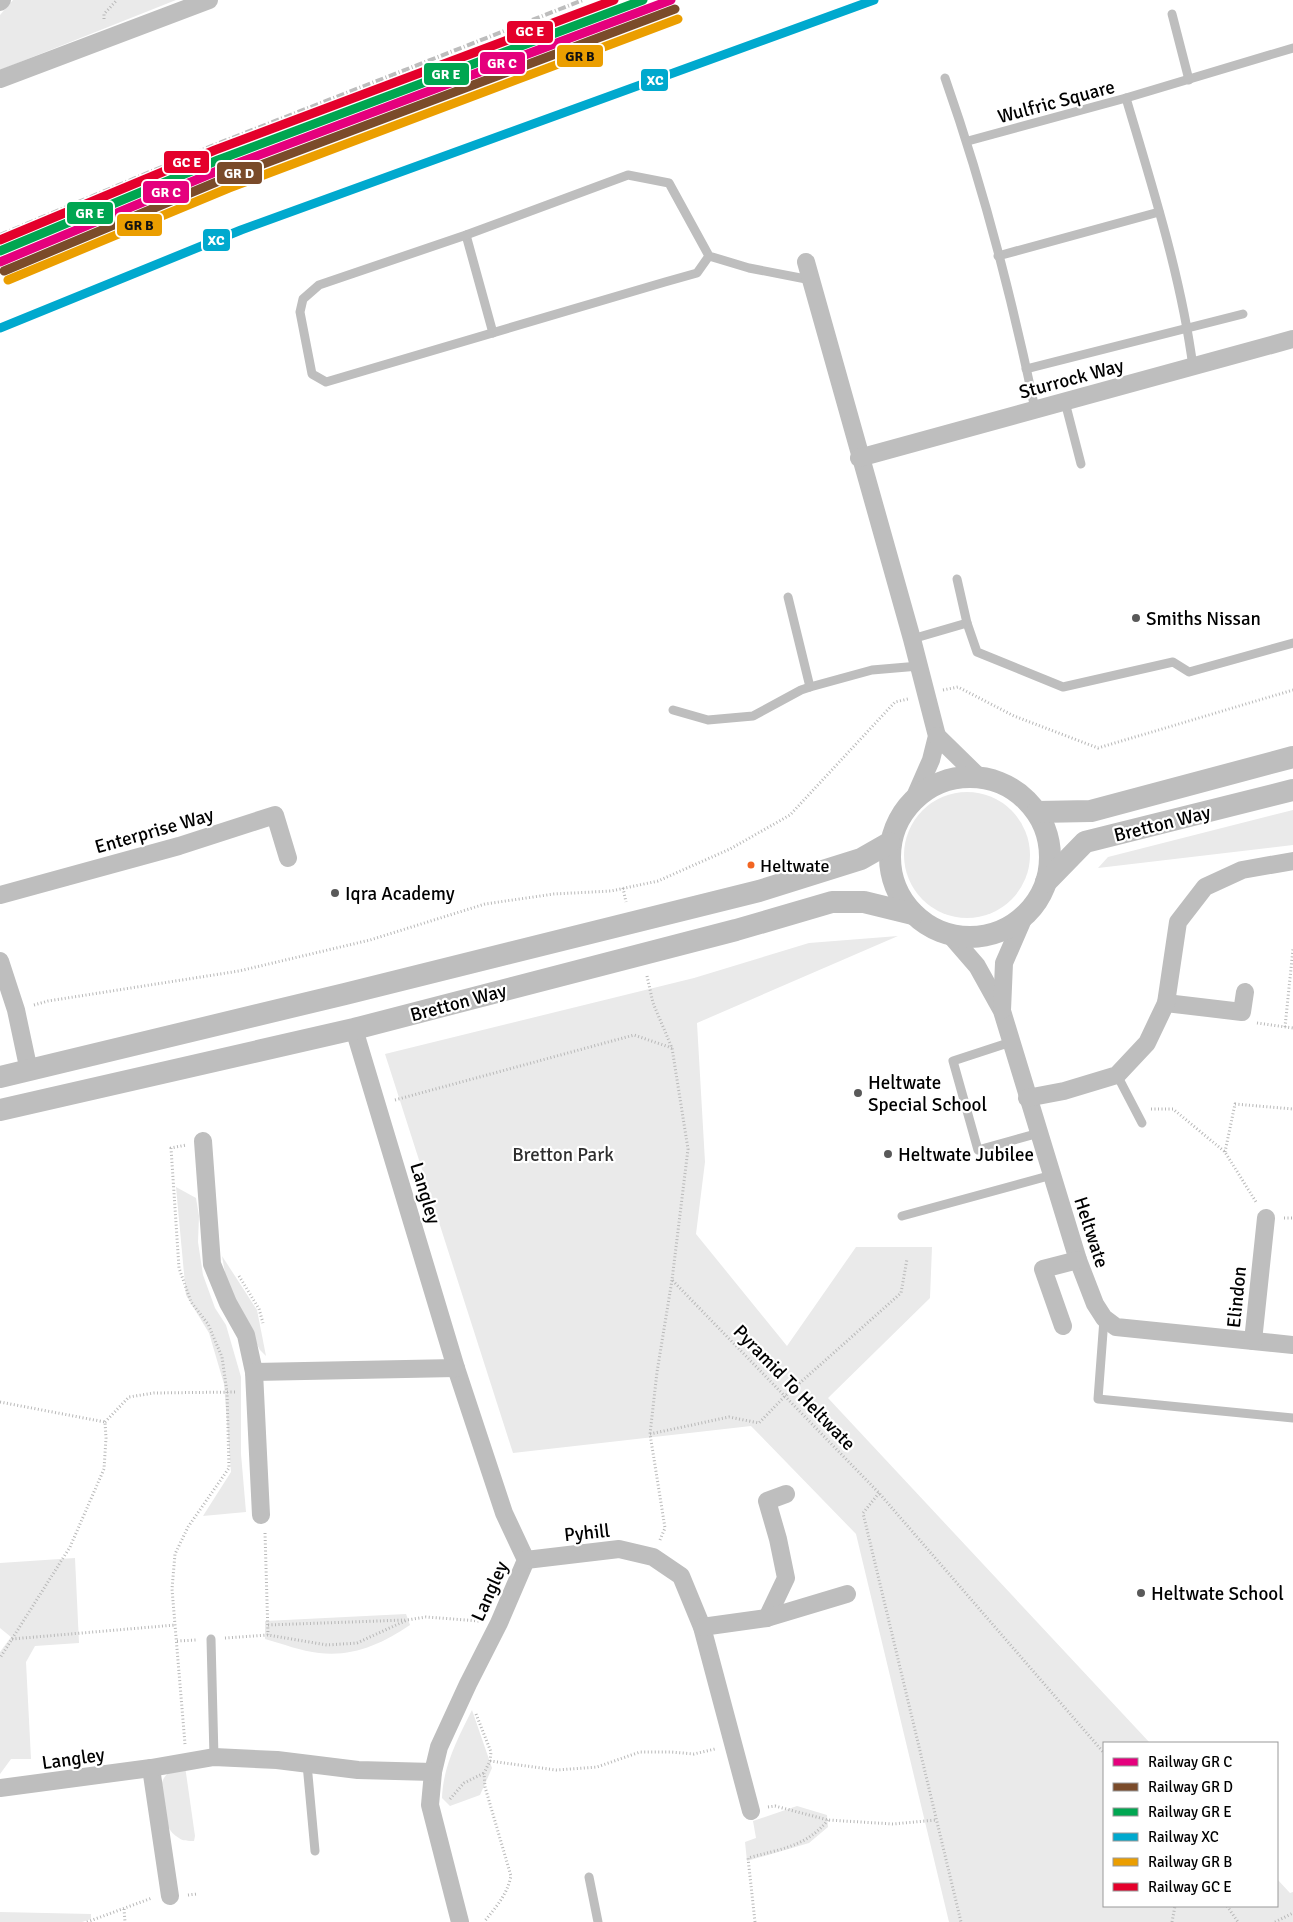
<svg xmlns="http://www.w3.org/2000/svg" width="1293" height="1922" viewBox="0 0 1293 1922" font-family="Signika,sans-serif">
	<style>
		.green { fill: #eaeaea }
		.lines { fill: none; stroke-linecap: round; stroke-linejoin: round }
		.path { stroke: #b8b8b8; stroke-width: 3; stroke-dasharray: 1 2.5; stroke-linecap: butt }
		.service { stroke: #bebebe; stroke-width: 9 }
		.minor { stroke: #bebebe; stroke-width: 18 }
		.tertiary { stroke: #bebebe; stroke-width: 22 }
		.rail { stroke: #bdbdbd; stroke-width: 4; stroke-dasharray: 8 2.5 1 2.5; stroke-linecap: butt }
		.rail-1-casing { stroke: #fff; stroke-width: 12 }
		.rail-2-casing { stroke: #fff; stroke-width: 12 }
		.rail-3-casing { stroke: #fff; stroke-width: 12 }
		.rail-4-casing { stroke: #fff; stroke-width: 12 }
		.rail-5-casing { stroke: #fff; stroke-width: 12 }
		.rail-6-casing { stroke: #fff; stroke-width: 12 }
		.rail-1 { stroke: #e5007d; stroke-width: 9 }
		.rail-2 { stroke: #7a4b2a; stroke-width: 9 }
		.rail-3 { stroke: #00a651; stroke-width: 9 }
		.rail-4 { stroke: #00a9ce; stroke-width: 9 }
		.rail-5 { stroke: #eb9e00; stroke-width: 9 }
		.rail-6 { stroke: #e4002b; stroke-width: 9 }
		.poi-dot { fill: #595959; stroke: #fff; stroke-width: 2 }
		.bus-dot { fill: #f26522; stroke: #fff; stroke-width: 2 }
		.labels { text-anchor: middle; stroke-width: 4.5; stroke-linejoin: round; paint-order: stroke }
		.bus-label { font-size: 18px; fill: #000; stroke: #fff; text-anchor: start }
		.street-label { font-size: 19px; fill: #000; stroke: #fff }
		.poi-label { font-size: 19px; fill: #000; stroke: #fff; text-anchor: start }
		.park-label { font-size: 19px; fill: #2f2f2f; stroke: #fff }
		.line-badge { stroke: #fff; stroke-width: 2 }
		.badge-label { font-size: 14px; text-anchor: middle; font-weight: bold; fill: #fff }
		.pale-badge-label { font-size: 14px; text-anchor: middle; font-weight: bold; fill: #111 }
	</style>
	<rect width="100%" height="100%" fill="#fff"/>
	<g class="green">
		<path d="M 13,0 L 176,0 L 0,70 L 0,15 Z"/>
		<circle cx="967" cy="855" r="63"/>
		<path d="M 1293,810 L 1293,845 L 1098,868 L 1108,857 Z"/>
		<path d="M 898,936 L 697,1023 L 705,1162 L 696,1234 L 787,1346 L 856,1247 L 932,1247 L 930,1298 L 828,1398 L 1150,1743 L 1104,1743 L 1104,1906 L 1277,1906 L 1277,1879 L 1290,1893 L 1293,1892 L 1293,1922 L 949,1922 L 856,1534 L 751,1426 L 513,1453 L 385,1054 L 694,978 L 809,943 Z"/>
		<path d="M 176,1187 L 196,1198 L 199,1216 L 198,1242 L 203,1275 L 215,1308 L 226,1325 L 241,1377 L 241,1454 L 246,1512 L 203,1516 L 231,1472 L 224,1384 L 209,1333 L 186,1295 Z"/>
		<path d="M 222,1256 L 257,1310 L 266,1356 L 260,1350 L 228,1290 Z"/>
		<path d="M 75,1558 L 79,1643 L 35,1646 L 26,1662 L 31,1759 L 11,1759 L 0,1774 L 0,1652 L 11,1637 L 0,1628 L 0,1563 Z"/>
		<path d="M 406,1614 L 410,1625 C 382,1644 353,1657 319,1653 C 301,1651 283,1644 265,1639 L 265,1621 Z"/>
		<path d="M 472,1710 L 492,1768 L 480,1795 L 450,1806 L 442,1798 C 443,1766 458,1738 472,1710 Z"/>
		<path d="M 185,1766 L 195,1836 L 194,1841 C 189,1841 182,1841 179,1838 C 168,1832 166,1822 164,1811 C 159,1788 157,1772 185,1766 Z"/>
		<path d="M 797,1806 L 827,1815 L 828,1827 L 809,1843 L 747,1861 L 745,1842 L 756,1838 L 753,1821 Z"/>
		<path d="M 0,1912 L 91,1914 L 91,1919 L 82,1922 L 0,1922 Z"/>
	</g>
	<g class="lines">
		<g class="path">
			<path d="M 104,19 L 104,14 L 117,0"/>
			<path d="M 943,690 L 958,687 L 1014,716 L 1098,748 L 1293,690"/>
			<path d="M 623,888 L 626,902"/>
			<path d="M 647,976 L 653,1003 L 672,1048 L 688,1149 L 672,1280 L 879,1493 L 1104,1753"/>
			<path d="M 34,1005 L 48,1001 L 239,971 L 370,940 L 485,904 L 554,894 L 611,891 L 658,881 L 730,849 L 790,815 L 895,702 L 908,699"/>
			<path d="M 1257,1023 L 1293,1028"/>
			<path d="M 1285,1027 L 1293,949"/>
			<path d="M 395,1100 L 634,1035 L 672,1048"/>
			<path d="M 1151,1109 L 1173,1109 L 1225,1152 L 1256,1202"/>
			<path d="M 1225,1152 L 1235,1104 L 1293,1109"/>
			<path d="M 1284,1218 L 1293,1218"/>
			<path d="M 239,1276 L 259,1309 L 263,1323"/>
			<path d="M 0,1402 L 105,1422 L 106,1438 L 104,1469 L 70,1547 L 0,1658"/>
			<path d="M 105,1422 L 129,1397 L 154,1393 L 236,1392"/>
			<path d="M 650,1434 L 729,1417 L 759,1423 L 784,1397 L 901,1293 L 907,1259"/>
			<path d="M 879,1493 L 863,1513 L 961,1922"/>
			<path d="M 265,1533 L 268,1635"/>
			<path d="M 660,1540 L 665,1528 L 650,1434 L 657,1372 L 672,1280"/>
			<path d="M 268,1625 L 405,1620"/>
			<path d="M 225,1638 L 268,1635 L 327,1645 L 357,1643 L 407,1620 L 426,1617 L 479,1621"/>
			<path d="M 12,1639 L 175,1625"/>
			<path d="M 177,1641 L 196,1640"/>
			<path d="M 476,1714 L 491,1752 L 490,1761 L 484,1773 L 485,1787 L 511,1876 C 507,1895 496,1907 484,1922"/>
			<path d="M 185,1744 L 172,1589 L 175,1554 L 188,1527 L 229,1468 L 227,1392 L 222,1357 L 208,1324 L 191,1302 L 179,1268 L 171,1148 L 186,1145"/>
			<path d="M 490,1761 L 556,1770 L 597,1767 L 640,1752 L 671,1752 L 694,1754 L 715,1749"/>
			<path d="M 450,1799 L 464,1783 L 484,1773"/>
			<path d="M 768,1807 L 775,1806 L 828,1820 L 893,1824 L 936,1820"/>
			<path d="M 188,1895 L 197,1894"/>
			<path d="M 1227,1906 L 1238,1922"/>
			<path d="M 124,1909 L 125,1922"/>
			<path d="M 87,1922 L 152,1898"/>
			<path d="M 755,1922 L 748,1858 C 780,1849 806,1847 828,1820"/>
			<path d="M 1172,1922 L 1175,1906"/>
			<path d="M 1275,1922 L 1293,1913"/>
		</g>
		<g class="service">
			<path d="M 1172,14 L 1189,80"/>
			<path d="M 945,78 C 983,186 1012,298 1035,409"/>
			<path d="M 1126,98 L 1293,48"/>
			<path d="M 968,141 L 1126,98 C 1152,186 1181,276 1193,367"/>
			<path d="M 466,235 L 493,333"/>
			<path d="M 709,256 L 697,273 L 665,282 L 326,382 L 312,374 L 300,312 L 303,299 L 319,285 L 466,235 L 628,175 L 669,183 L 709,256 L 749,268 L 811,280"/>
			<path d="M 998,256 L 1159,212"/>
			<path d="M 1026,369 L 1243,314"/>
			<path d="M 1065,402 L 1081,464"/>
			<path d="M 788,597 L 810,687"/>
			<path d="M 967,623 L 977,652 L 1063,687 L 1173,662 L 1189,672 L 1293,643"/>
			<path d="M 912,639 L 967,623 L 957,579"/>
			<path d="M 673,710 L 708,720 L 753,716 L 801,690 L 810,687 L 872,670 L 919,666"/>
			<path d="M 1011,1042 L 953,1061 L 978,1150 L 1039,1133"/>
			<path d="M 1117,1075 L 1142,1123"/>
			<path d="M 902,1216 L 1052,1175"/>
			<path d="M 1104,1319 L 1098,1399 L 1293,1418"/>
			<path d="M 211,1639 L 214,1757"/>
			<path d="M 307,1764 L 315,1851"/>
			<path d="M 589,1877 L 598,1922"/>
		</g>
		<g class="minor">
			<path d="M 0,2 L 2,0"/>
			<path d="M 0,79 L 209,0"/>
			<path d="M 806,262 L 912,639 L 937,736 L 931,760 L 913,801"/>
			<path d="M 859,458 L 1293,339"/>
			<path d="M 937,736 L 980,778"/>
			<path d="M 0,895 L 179,846 L 275,815 L 288,858"/>
			<path d="M 951,936 L 977,966 L 1002,1011 L 1078,1260 L 1095,1304 L 1104,1318 L 1116,1327 L 1293,1345"/>
			<path d="M 0,961 L 16,1010 L 29,1071"/>
			<path d="M 1166,1003 L 1242,1012 L 1245,992"/>
			<path d="M 1002,1010 L 1004,963 L 1024,917"/>
			<path d="M 354,1029 L 456,1368 L 504,1513 L 526,1560 L 499,1623 L 468,1684 L 439,1747 L 433,1772 L 430,1805 L 460,1922"/>
			<path d="M 1027,1098 L 1064,1091 L 1117,1075 L 1147,1043 L 1166,1003 L 1178,922 L 1205,887 L 1242,870 L 1293,861"/>
			<path d="M 203,1141 L 212,1264 L 228,1303 L 246,1335 L 254,1372 L 261,1515"/>
			<path d="M 1063,1326 L 1043,1269 L 1078,1260"/>
			<path d="M 1253,1341 L 1266,1218"/>
			<path d="M 254,1372 L 456,1368"/>
			<path d="M 526,1560 L 619,1549 L 653,1557 L 681,1576 L 702,1627 L 751,1811"/>
			<path d="M 767,1618 L 786,1578 L 778,1539 L 767,1501 L 786,1494"/>
			<path d="M 702,1627 L 767,1618 L 847,1594"/>
			<path d="M 151,1768 L 170,1896"/>
			<path d="M 0,1788 L 151,1768 L 214,1757 L 277,1760 L 358,1770 L 433,1772"/>
		</g>
		<g class="tertiary">
			<circle cx="970" cy="857" r="80"/>
			<path d="M 1037,812 L 1091,811 L 1293,757"/>
			<path d="M 1046,882 L 1085,842 L 1293,790"/>
			<path d="M 0,1077 L 345,994 L 759,891 L 861,859 L 889,843"/>
			<path d="M 0,1110 L 354,1029 L 736,930 L 832,902 L 864,902 L 913,914"/>
		</g>
		<path class="rail" d="M 0,235 L 214,145 L 583,0"/>
		<defs>
			<path id="rail-1" d="M 0,262 L 222,169 L 671,0"/>
			<path id="rail-2" d="M 4,271 L 226,178 L 675,9"/>
			<path id="rail-3" d="M 0,251 L 218,160 L 643,0"/>
			<path id="rail-4" d="M 0,328 L 241,230 L 874,0"/>
			<path id="rail-5" d="M 8,280 L 229,188 L 678,19"/>
			<path id="rail-6" d="M 0,240 L 215,150 L 614,0"/>
		</defs>
		<use href="#rail-1" class="rail-1-casing"/>
		<use href="#rail-2" class="rail-2-casing"/>
		<use href="#rail-3" class="rail-3-casing"/>
		<use href="#rail-4" class="rail-4-casing"/>
		<use href="#rail-5" class="rail-5-casing"/>
		<use href="#rail-6" class="rail-6-casing"/>
		<use href="#rail-1" class="rail-1"/>
		<use href="#rail-2" class="rail-2"/>
		<use href="#rail-3" class="rail-3"/>
		<use href="#rail-4" class="rail-4"/>
		<use href="#rail-5" class="rail-5"/>
		<use href="#rail-6" class="rail-6"/>
	</g>
	<g class="poi-dot">
		<circle cx="1136" cy="618" r="5"/>
		<circle cx="335" cy="893" r="5"/>
		<circle cx="858" cy="1093" r="5"/>
		<circle cx="888" cy="1154" r="5"/>
		<circle cx="1141" cy="1593" r="5"/>
	</g>
	<circle class="bus-dot" cx="751" cy="865" r="4.5"/>
	<g class="labels">
		<g class="bus-label">
			<text x="760" y="872">Heltwate</text>
		</g>
		<g class="street-label">
			<text transform="translate(1056 101) rotate(-15)" y="7">Wulfric Square</text>
			<text transform="translate(1071 378) rotate(-15)" y="7">Sturrock Way</text>
			<text transform="translate(1162 823) rotate(-14)" y="7">Bretton Way</text>
			<text transform="translate(154 830) rotate(-16)" y="7">Enterprise Way</text>
			<text transform="translate(458 1002) rotate(-15)" y="7">Bretton Way</text>
			<text transform="translate(426 1193) rotate(73)" y="7">Langley</text>
			<text transform="translate(1092 1232) rotate(72)" y="7">Heltwate</text>
			<text transform="translate(1236 1297) rotate(-84)" y="7">Elindon</text>
			<text transform="translate(795 1387) rotate(46)" y="7">Pyramid To Heltwate</text>
			<text transform="translate(587 1532) rotate(-6)" y="7">Pyhill</text>
			<text transform="translate(489 1591) rotate(-66)" y="7">Langley</text>
			<text transform="translate(73 1758) rotate(-8)" y="7">Langley</text>
		</g>
		<g class="poi-label">
			<text x="1146" y="625">Smiths Nissan</text>
			<text x="345" y="900">Iqra Academy</text>
			<text x="868" y="1089">Heltwate<tspan x="868" dy="22">Special School</tspan></text>
			<text x="898" y="1161">Heltwate Jubilee</text>
			<text x="1151" y="1600">Heltwate School</text>
		</g>
		<g class="park-label">
			<text x="563" y="1161">Bretton Park</text>
		</g>
	</g>
	<g class="line-badge">
		<rect x="506" y="20" width="48" height="24" rx="5" fill="#e4002b"/>
		<rect x="556" y="44" width="48" height="24" rx="5" fill="#eb9e00"/>
		<rect x="479" y="51" width="47" height="24" rx="5" fill="#e5007d"/>
		<rect x="423" y="62" width="47" height="24" rx="5" fill="#00a651"/>
		<rect x="640" y="68" width="29" height="24" rx="5" fill="#00a9ce"/>
		<rect x="163" y="150" width="47" height="24" rx="5" fill="#e4002b"/>
		<rect x="216" y="161" width="47" height="24" rx="5" fill="#7a4b2a"/>
		<rect x="142" y="180" width="48" height="24" rx="5" fill="#e5007d"/>
		<rect x="66" y="201" width="48" height="24" rx="5" fill="#00a651"/>
		<rect x="116" y="213" width="47" height="24" rx="5" fill="#eb9e00"/>
		<rect x="202" y="228" width="29" height="24" rx="5" fill="#00a9ce"/>
	</g>
	<g class="badge-label">
		<text x="530" y="36">GC E</text>
		<text x="502" y="68">GR C</text>
		<text x="446" y="79">GR E</text>
		<text x="655" y="85">XC</text>
		<text x="187" y="167">GC E</text>
		<text x="239" y="178">GR D</text>
		<text x="166" y="197">GR C</text>
		<text x="90" y="218">GR E</text>
		<text x="216" y="245">XC</text>
	</g>
	<g class="pale-badge-label">
		<text x="580" y="61">GR B</text>
		<text x="139" y="230">GR B</text>
	</g>
	<rect x="1103" y="1742" width="175" height="165" fill="#ffffff" stroke="#999999"/>
	<rect x="1113" y="1758" width="25" height="8" fill="#e5007d" stroke="#999999"/>
	<text x="1148" y="1767" font-size="15" fill="#000000">Railway GR C</text>
	<rect x="1113" y="1783" width="25" height="8" fill="#7a4b2a" stroke="#999999"/>
	<text x="1148" y="1792" font-size="15" fill="#000000">Railway GR D</text>
	<rect x="1113" y="1808" width="25" height="8" fill="#00a651" stroke="#999999"/>
	<text x="1148" y="1817" font-size="15" fill="#000000">Railway GR E</text>
	<rect x="1113" y="1833" width="25" height="8" fill="#00a9ce" stroke="#999999"/>
	<text x="1148" y="1842" font-size="15" fill="#000000">Railway XC</text>
	<rect x="1113" y="1858" width="25" height="8" fill="#eb9e00" stroke="#999999"/>
	<text x="1148" y="1867" font-size="15" fill="#000000">Railway GR B</text>
	<rect x="1113" y="1883" width="25" height="8" fill="#e4002b" stroke="#999999"/>
	<text x="1148" y="1892" font-size="15" fill="#000000">Railway GC E</text>
</svg>
